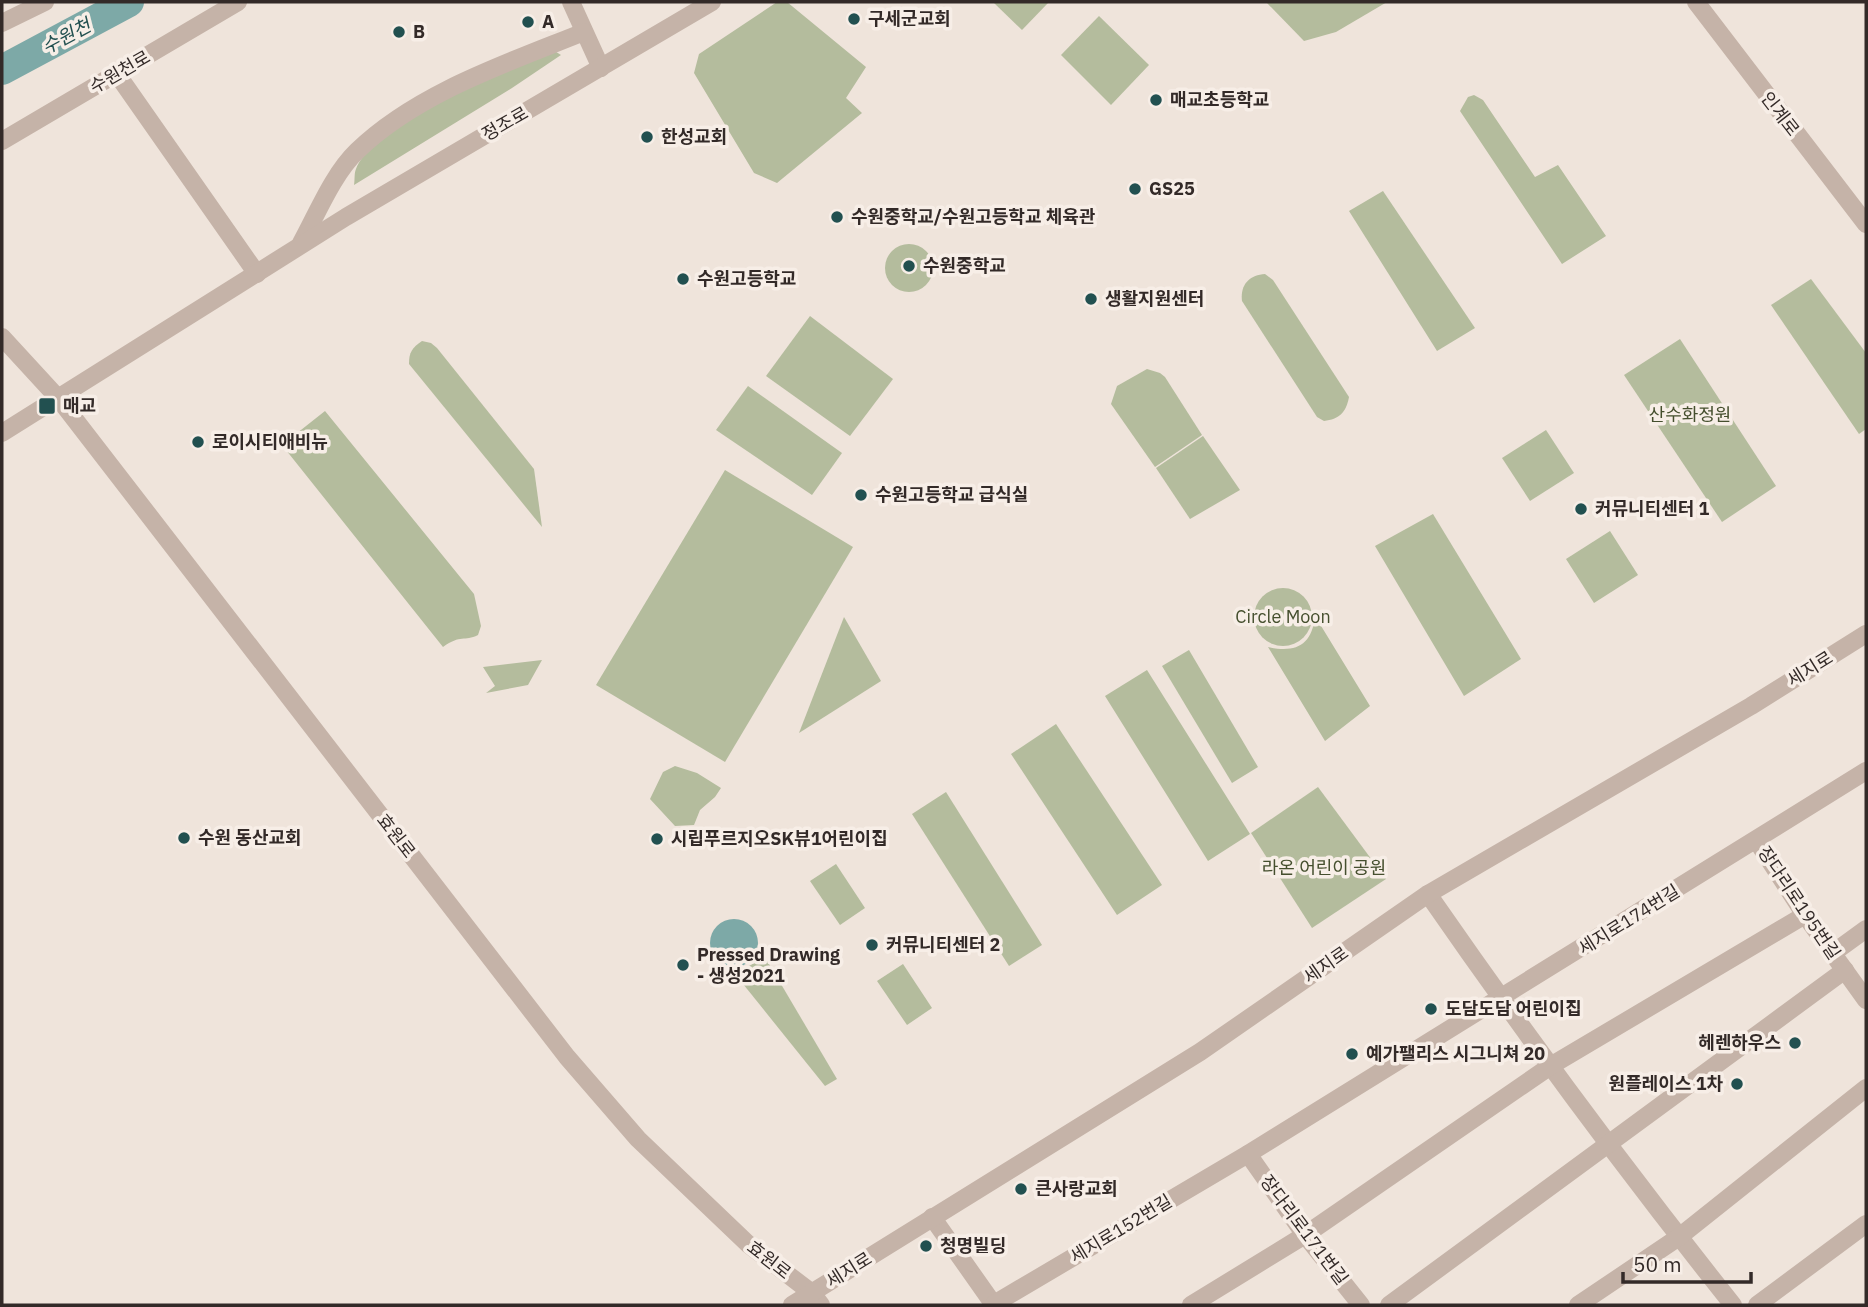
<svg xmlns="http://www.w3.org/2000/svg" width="1868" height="1307" viewBox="0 0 1868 1307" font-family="'IBM Plex Sans','Noto Sans KR',sans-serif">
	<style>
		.green { fill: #b4bc9d }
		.water { fill: #7da9a7 }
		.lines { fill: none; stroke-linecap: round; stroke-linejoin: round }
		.river { stroke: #7da9a7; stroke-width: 30 }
		.minor { stroke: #c5b3a8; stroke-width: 18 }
		.poi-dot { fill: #225050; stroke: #f7eee7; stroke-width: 2.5 }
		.labels { text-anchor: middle; stroke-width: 7; stroke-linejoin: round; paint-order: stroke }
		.poi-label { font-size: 18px; font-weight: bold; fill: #332a28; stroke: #f7eee7; text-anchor: start }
		.street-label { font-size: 18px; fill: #332a28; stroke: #f7eee7 }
		.park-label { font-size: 18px; fill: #454f2e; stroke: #f7eee7 }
		.water-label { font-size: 19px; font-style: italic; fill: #225050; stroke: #f7eee7 }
	</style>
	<rect width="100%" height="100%" fill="#efe4db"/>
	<g class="green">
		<path d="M 777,2 L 787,2 L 866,67 L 846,98 L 862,113 L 777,183 L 754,173 L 694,73 L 699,54 Z"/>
		<path d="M 993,2 L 1049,2 L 1022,30 Z"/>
		<path d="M 1266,2 L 1387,2 L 1336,32 L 1304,41 Z"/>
		<path d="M 1099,16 L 1149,65 L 1111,105 L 1061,55 Z"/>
		<path d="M 553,50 L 561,55 L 512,88 L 354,185 C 355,180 354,173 356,169 C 374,124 508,67 553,50 Z"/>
		<path d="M 1474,95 L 1483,100 L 1535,177 L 1558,165 L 1606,236 L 1562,264 L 1460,111 L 1468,97 Z"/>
		<path d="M 1383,191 L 1475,328 L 1437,351 L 1349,211 Z"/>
		<circle cx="909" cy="268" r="24"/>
		<path d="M 1265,274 L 1273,280 L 1349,397 C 1346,413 1339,419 1324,421 L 1317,417 L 1242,301 C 1240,285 1249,275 1265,274 Z"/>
		<path d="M 1811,279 L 1866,353 L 1866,429 L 1859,434 L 1771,305 Z"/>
		<path d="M 810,316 L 893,379 L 850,436 L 766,376 Z"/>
		<path d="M 1680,339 L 1776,486 L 1722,522 L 1624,375 Z"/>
		<path d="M 422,341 L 431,343 L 437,348 L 534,469 L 542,527 L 409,364 C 409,352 412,348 422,341 Z"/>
		<path d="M 1147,369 L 1160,373 L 1165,377 L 1202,435 L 1155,467 L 1111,404 L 1117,386 Z"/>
		<path d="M 748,386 L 842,453 L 812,495 L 716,430 Z"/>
		<path d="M 325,411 L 474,594 L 481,626 L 478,635 C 464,642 461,634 443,647 L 282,445 Z"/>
		<path d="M 1546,430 L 1574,473 L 1530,501 L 1502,458 Z"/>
		<path d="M 1203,436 L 1240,490 L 1190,519 L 1156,468 Z"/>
		<path d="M 725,470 L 853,547 L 725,762 L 596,685 Z"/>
		<path d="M 1433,514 L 1521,659 L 1464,696 L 1375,546 Z"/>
		<path d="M 1610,531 L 1638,575 L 1594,603 L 1566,559 Z"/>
		<circle cx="1283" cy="617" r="29"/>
		<path d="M 1315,616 L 1370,706 L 1325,741 L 1268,647 C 1295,653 1312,646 1315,616 Z"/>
		<path d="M 844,617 L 881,681 L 799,733 Z"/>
		<path d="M 1189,650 L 1258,767 L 1232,783 L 1162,666 Z"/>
		<path d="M 542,660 L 528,685 L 486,693 L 495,686 L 483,667 Z"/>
		<path d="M 1147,670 L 1250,834 L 1208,861 L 1105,696 Z"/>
		<path d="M 1056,724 L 1162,885 L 1117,915 L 1011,754 Z"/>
		<path d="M 675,766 L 697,773 L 721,788 L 715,797 L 700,810 L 694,825 L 675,826 L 650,799 L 663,772 Z"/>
		<path d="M 1318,787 L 1386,879 L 1312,928 L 1251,833 Z"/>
		<path d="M 946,792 L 1042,945 L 1009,966 L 912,814 Z"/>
		<path d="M 836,864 L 865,908 L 840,925 L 810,881 Z"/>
		<path d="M 765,957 L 837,1079 L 825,1086 L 735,974 Z"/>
		<path d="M 903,964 L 932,1008 L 907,1025 L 877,981 Z"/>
	</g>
	<circle class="water" cx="734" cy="943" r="24"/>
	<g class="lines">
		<path class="river" d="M 2,70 L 129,2"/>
		<g class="minor">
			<path d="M 571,2 L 601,68"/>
			<path d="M 1696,2 L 1866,224"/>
			<path d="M 2,23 L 45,2"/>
			<path d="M 117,74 L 257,274"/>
			<path d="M 2,141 L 238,2"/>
			<path d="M 301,243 C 317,214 333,174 357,151 C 417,93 507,63 584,32"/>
			<path d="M 2,337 L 59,399 L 567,1057 L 638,1139 L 748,1244 L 812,1293 L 821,1305"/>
			<path d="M 2,433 L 346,217 L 712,2"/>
			<path d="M 1757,841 L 1805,915 L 1866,1000"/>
			<path d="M 1428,894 C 1525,1034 1627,1172 1733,1305"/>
			<path d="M 1833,953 L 1866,929"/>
			<path d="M 1248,1154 L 1305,1235 L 1361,1305"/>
			<path d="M 932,1217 L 994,1305"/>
			<path d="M 994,1304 L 1248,1154 L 1866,771"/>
			<path d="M 792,1305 L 1200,1052 L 1428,894 L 1751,706 L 1866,634"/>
			<path d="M 1191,1305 L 1305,1235 L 1552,1065 L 1805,915"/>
			<path d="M 1389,1305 L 1845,970"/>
			<path d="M 1578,1305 L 1679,1237 L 1866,1088"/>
			<path d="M 1757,1305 L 1866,1224"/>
		</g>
	</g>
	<g class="poi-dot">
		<circle cx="854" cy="19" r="7"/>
		<circle cx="528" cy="22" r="7"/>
		<circle cx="399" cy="32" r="7"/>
		<circle cx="1156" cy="100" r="7"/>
		<circle cx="647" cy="137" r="7"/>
		<circle cx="1135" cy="189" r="7"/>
		<circle cx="837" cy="217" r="7"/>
		<circle cx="909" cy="266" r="7"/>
		<circle cx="683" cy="279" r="7"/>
		<circle cx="1091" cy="299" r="7"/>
		<rect x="38" y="397" width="18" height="18" rx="3.5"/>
		<circle cx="198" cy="442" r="7"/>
		<circle cx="861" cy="495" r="7"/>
		<circle cx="1581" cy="509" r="7"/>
		<circle cx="184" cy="838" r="7"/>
		<circle cx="657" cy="839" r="7"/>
		<circle cx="872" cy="945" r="7"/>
		<circle cx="683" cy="965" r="7"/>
		<circle cx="1431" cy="1009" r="7"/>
		<circle cx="1795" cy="1043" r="7"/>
		<circle cx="1352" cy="1054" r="7"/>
		<circle cx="1737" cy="1084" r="7"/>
		<circle cx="1021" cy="1189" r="7"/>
		<circle cx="926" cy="1246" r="7"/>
	</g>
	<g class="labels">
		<g class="poi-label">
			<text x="868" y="25">구세군교회</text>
			<text x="542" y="28">A</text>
			<text x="413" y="38">B</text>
			<text x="1170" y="106">매교초등학교</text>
			<text x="661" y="143">한성교회</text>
			<text x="1149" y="195">GS25</text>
			<text x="851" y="223">수원중학교/수원고등학교 체육관</text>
			<text x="923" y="272">수원중학교</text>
			<text x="697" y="285">수원고등학교</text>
			<text x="1105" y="305">생활지원센터</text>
			<text x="63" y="412">매교</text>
			<text x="212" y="448">로이시티애비뉴</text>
			<text x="875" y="501">수원고등학교 급식실</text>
			<text x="1595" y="515">커뮤니티센터 1</text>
			<text x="198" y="844">수원 동산교회</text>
			<text x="671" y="845">시립푸르지오SK뷰1어린이집</text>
			<text x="886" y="951">커뮤니티센터 2</text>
			<text x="697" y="961">Pressed Drawing<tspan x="697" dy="21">- 생성2021</tspan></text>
			<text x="1445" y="1015">도담도담 어린이집</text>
			<text x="1781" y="1049" text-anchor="end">헤렌하우스</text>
			<text x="1366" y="1060">예가팰리스 시그니쳐 20</text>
			<text x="1723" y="1090" text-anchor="end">원플레이스 1차</text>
			<text x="1035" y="1195">큰사랑교회</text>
			<text x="940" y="1252">청명빌딩</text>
		</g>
		<g class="street-label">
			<text transform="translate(120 72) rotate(-30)" y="6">수원천로</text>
			<text transform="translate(1780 114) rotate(52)" y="6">인계로</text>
			<text transform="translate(505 124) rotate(-30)" y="6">정조로</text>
			<text transform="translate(1810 669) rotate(-32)" y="6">세지로</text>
			<text transform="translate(396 836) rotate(52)" y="6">효원로</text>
			<text transform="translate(1799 903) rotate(56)" y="6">장다리로195번길</text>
			<text transform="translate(1629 920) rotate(-32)" y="6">세지로174번길</text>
			<text transform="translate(1326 965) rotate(-35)" y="6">세지로</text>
			<text transform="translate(1121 1229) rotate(-31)" y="6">세지로152번길</text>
			<text transform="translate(1304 1230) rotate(53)" y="6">장다리로171번길</text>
			<text transform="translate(769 1260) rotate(38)" y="6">효원로</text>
			<text transform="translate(849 1270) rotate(-32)" y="6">세지로</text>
		</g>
		<g class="park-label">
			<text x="1690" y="421">산수화정원</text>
			<text x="1283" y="623">Circle Moon</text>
			<text x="1324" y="874">라온 어린이 공원</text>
		</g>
		<g class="water-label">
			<text transform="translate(66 36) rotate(-28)" y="7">수원천</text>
		</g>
	</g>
	<rect width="1868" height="1307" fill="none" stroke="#332a28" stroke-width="7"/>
	<path d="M1623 1272v10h128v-10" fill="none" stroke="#332a28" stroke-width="3.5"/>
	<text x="1633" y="1272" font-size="21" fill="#332a28" stroke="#f7eee7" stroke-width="5" paint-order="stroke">50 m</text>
</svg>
